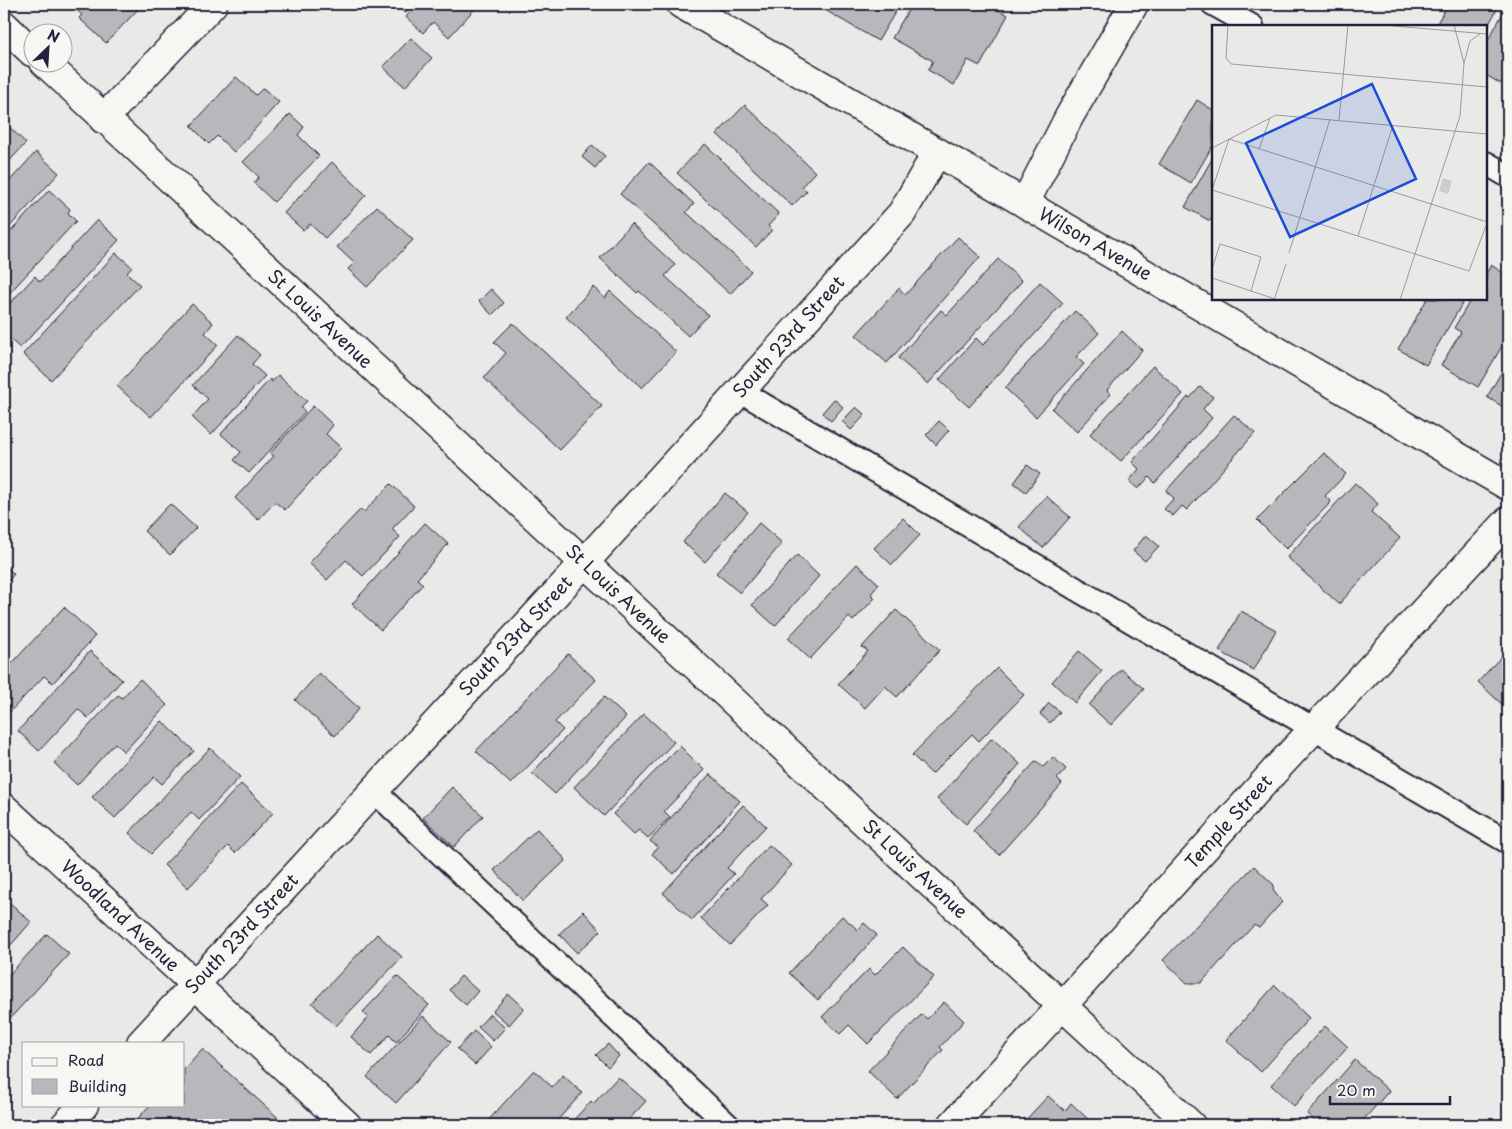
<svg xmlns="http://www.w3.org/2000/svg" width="1512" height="1129" viewBox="0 0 1512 1129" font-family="'Playpen Sans',sans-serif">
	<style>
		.building { fill: #b8b8bc; stroke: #22223b }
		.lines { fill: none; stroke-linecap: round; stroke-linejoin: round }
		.lane-casing { stroke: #22223b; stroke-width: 26 }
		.street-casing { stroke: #22223b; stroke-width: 31 }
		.secondary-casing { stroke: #22223b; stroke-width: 31 }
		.lane { stroke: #f6f6f2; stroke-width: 22 }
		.street { stroke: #f6f6f2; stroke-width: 28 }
		.secondary { stroke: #f6f6f2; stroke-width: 28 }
		.labels { text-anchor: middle; stroke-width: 5; stroke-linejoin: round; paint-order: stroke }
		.street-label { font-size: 18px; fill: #22223b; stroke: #f6f6f2 }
		.inset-road { fill: none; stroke: #9999a2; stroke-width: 1 }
		.view { fill: #1d4ed8; fill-opacity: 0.15; stroke: #1d4ed8; stroke-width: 2.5 }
		.inset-edge { fill: none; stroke: #22223b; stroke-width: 2.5 }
	</style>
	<rect width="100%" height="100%" fill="#e9e9e7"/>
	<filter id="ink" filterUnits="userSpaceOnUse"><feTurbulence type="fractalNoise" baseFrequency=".02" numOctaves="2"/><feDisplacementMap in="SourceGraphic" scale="10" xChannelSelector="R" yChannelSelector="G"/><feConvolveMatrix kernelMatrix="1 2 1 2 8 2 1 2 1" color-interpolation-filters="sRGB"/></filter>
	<g filter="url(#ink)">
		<g class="building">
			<path d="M 70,4 L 143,4 L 106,43 L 79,18 L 82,15 Z"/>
			<path d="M 395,4 L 413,4 L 405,13 Z"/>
			<path d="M 417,4 L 479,4 L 449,37 L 433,22 L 423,33 L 406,17 Z"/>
			<path d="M 828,4 L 900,4 L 878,41 L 825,10 Z"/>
			<path d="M 912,4 L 988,4 L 1008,15 L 980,66 L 968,60 L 954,85 L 928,70 L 933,61 L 892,38 Z"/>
			<path d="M 1448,4 L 1500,4 L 1486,29 L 1486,26 L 1438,26 L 1436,25 Z"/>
			<path d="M 1508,4 L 1508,72 L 1501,84 L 1486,75 L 1486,44 Z"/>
			<path d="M 411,38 L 432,58 L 405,87 L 383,67 Z"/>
			<path d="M 236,77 L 256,95 L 263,88 L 279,102 L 234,152 L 217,136 L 209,144 L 191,126 Z"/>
			<path d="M 1197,100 L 1213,110 L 1213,145 L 1191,183 L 1159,164 Z"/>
			<path d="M 745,105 L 815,172 L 802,186 L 807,191 L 792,206 L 717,134 Z"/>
			<path d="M 290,114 L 304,127 L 298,135 L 319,156 L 274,202 L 254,183 L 259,177 L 243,162 Z"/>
			<path d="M 4,122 L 26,143 L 4,167 Z"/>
			<path d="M 705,144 L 779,214 L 768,226 L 772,230 L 756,247 L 677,173 Z"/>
			<path d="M 592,145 L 605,156 L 595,168 L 582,157 Z"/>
			<path d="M 36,152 L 59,173 L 4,233 L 4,187 Z"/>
			<path d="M 1213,157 L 1213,216 L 1210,221 L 1185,207 Z"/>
			<path d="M 332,162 L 366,195 L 325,238 L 310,224 L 303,230 L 284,213 Z"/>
			<path d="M 649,162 L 694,204 L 686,212 L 751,271 L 730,294 L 620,194 Z"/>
			<path d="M 49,190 L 70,209 L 68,213 L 76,221 L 4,299 L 4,239 Z"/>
			<path d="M 377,206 L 413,240 L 367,287 L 348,269 L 354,263 L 337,247 Z"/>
			<path d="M 97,220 L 119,240 L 20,348 L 4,334 L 4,310 L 35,276 L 40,282 Z"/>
			<path d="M 631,224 L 675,265 L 665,276 L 708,315 L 688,336 L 639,291 L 637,293 L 600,258 Z"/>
			<path d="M 958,237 L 980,257 L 887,363 L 856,335 L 899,288 L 905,295 Z"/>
			<path d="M 116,253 L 132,267 L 127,273 L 140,285 L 51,380 L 23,354 Z"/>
			<path d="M 998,259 L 1022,281 L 928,384 L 898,358 L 941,310 L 947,315 Z"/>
			<path d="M 1491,265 L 1508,276 L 1508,336 L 1478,387 L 1441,365 L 1461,332 L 1454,328 L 1471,299 L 1486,299 L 1486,274 Z"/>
			<path d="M 1040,282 L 1063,303 L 969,407 L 939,380 L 976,338 L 983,345 Z"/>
			<path d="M 593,287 L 605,298 L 610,291 L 676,352 L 642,388 L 566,317 Z"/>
			<path d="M 491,289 L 504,303 L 492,315 L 479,301 Z"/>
			<path d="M 1427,299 L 1465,299 L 1426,365 L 1398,349 Z"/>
			<path d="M 192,304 L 213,323 L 205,333 L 218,345 L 151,417 L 117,386 Z"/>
			<path d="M 1075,311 L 1099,333 L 1076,357 L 1084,364 L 1036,417 L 1005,388 Z"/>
			<path d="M 513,323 L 602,406 L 560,450 L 484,378 L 506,353 L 494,342 Z"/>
			<path d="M 1122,331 L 1142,350 L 1107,390 L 1111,394 L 1077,432 L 1052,409 Z"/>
			<path d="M 238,335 L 260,355 L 252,364 L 265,376 L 211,435 L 192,417 L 208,399 L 193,385 Z"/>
			<path d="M 1508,361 L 1508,410 L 1487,397 Z"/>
			<path d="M 1153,366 L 1183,394 L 1121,461 L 1090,434 Z"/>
			<path d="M 278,375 L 307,401 L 301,407 L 305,412 L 249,473 L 234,460 L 241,452 L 221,434 L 270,379 L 272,382 Z"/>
			<path d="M 1200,387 L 1213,397 L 1203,409 L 1212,418 L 1155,483 L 1149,477 L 1138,489 L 1129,481 L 1139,469 L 1132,462 L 1188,397 L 1190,398 Z"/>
			<path d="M 834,399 L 843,407 L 831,421 L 822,413 Z"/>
			<path d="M 313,406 L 333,425 L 326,434 L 341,448 L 285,510 L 275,502 L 258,520 L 235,498 L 274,456 L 270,453 Z"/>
			<path d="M 856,407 L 865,415 L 851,430 L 842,421 Z"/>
			<path d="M 1234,415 L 1255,433 L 1187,510 L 1182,506 L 1173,516 L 1164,509 L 1174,498 L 1166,491 Z"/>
			<path d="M 939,421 L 949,430 L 936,445 L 926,435 Z"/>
			<path d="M 1324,453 L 1346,474 L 1325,496 L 1331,502 L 1286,549 L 1257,520 Z"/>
			<path d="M 1027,465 L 1040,474 L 1026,492 L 1014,483 Z"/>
			<path d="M 1355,483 L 1378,504 L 1371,512 L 1400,538 L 1339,604 L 1287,557 Z"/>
			<path d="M 391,484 L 414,506 L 392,529 L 400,537 L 363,576 L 346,560 L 327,580 L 309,563 L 361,509 L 364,512 Z"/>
			<path d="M 725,493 L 748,512 L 705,562 L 683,542 Z"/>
			<path d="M 1046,496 L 1070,517 L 1043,548 L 1019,527 Z"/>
			<path d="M 170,504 L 196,528 L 170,555 L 144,531 Z"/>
			<path d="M 903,518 L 920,535 L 892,565 L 874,548 Z"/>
			<path d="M 425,523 L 448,544 L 417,579 L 423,584 L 381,630 L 352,604 Z"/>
			<path d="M 759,523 L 782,543 L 740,593 L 716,573 Z"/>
			<path d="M 1146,535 L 1159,546 L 1145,561 L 1133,551 Z"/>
			<path d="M 797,555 L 819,576 L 775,626 L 752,605 Z"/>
			<path d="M 857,564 L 879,584 L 871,594 L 875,598 L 853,621 L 849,617 L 810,659 L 788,638 Z"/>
			<path d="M 4,565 L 14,574 L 4,586 Z"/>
			<path d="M 64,607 L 95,636 L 53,683 L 44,676 L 4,718 L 4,672 Z"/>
			<path d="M 896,610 L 940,650 L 897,697 L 885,686 L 865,708 L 838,684 L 868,651 L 862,647 Z"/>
			<path d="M 1241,611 L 1276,630 L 1254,670 L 1219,651 Z"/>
			<path d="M 1508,649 L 1508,710 L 1478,682 Z"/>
			<path d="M 90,651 L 122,680 L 88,718 L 78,709 L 39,751 L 18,731 Z"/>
			<path d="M 1079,651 L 1102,671 L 1075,703 L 1052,682 Z"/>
			<path d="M 568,654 L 596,680 L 555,722 L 563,730 L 511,784 L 476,751 Z"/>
			<path d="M 997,668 L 1024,695 L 979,741 L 972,734 L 932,774 L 912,755 Z"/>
			<path d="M 1121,669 L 1144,689 L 1111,725 L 1089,705 Z"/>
			<path d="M 319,673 L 359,708 L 335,736 L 295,700 Z"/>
			<path d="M 140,679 L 167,705 L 124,752 L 115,743 L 77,785 L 54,763 L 118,695 L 122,698 Z"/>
			<path d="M 604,697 L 626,717 L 555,794 L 532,773 Z"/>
			<path d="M 1049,703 L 1060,712 L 1050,723 L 1040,714 Z"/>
			<path d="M 644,714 L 674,742 L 604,816 L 574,787 Z"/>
			<path d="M 162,721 L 194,751 L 162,784 L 154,777 L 115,818 L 92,797 Z"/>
			<path d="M 992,738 L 1020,764 L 966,824 L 937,799 Z"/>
			<path d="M 680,746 L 704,770 L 664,811 L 670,817 L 648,838 L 639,830 L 634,834 L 613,814 Z"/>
			<path d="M 210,748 L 240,777 L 199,820 L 191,812 L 151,854 L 129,833 Z"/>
			<path d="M 1053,757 L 1066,769 L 1057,779 L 1062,784 L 999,855 L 973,831 L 1036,761 L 1043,767 Z"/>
			<path d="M 710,774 L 740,801 L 674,874 L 652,854 L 658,847 L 650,841 Z"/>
			<path d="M 241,784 L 273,813 L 235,853 L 228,846 L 188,888 L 164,865 Z"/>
			<path d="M 452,787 L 483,816 L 454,847 L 423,818 Z"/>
			<path d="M 743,805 L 766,826 L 727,868 L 734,874 L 692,920 L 663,893 Z"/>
			<path d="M 537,829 L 566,860 L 523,901 L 494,870 Z"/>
			<path d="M 769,845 L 792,865 L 761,899 L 768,905 L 730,945 L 701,918 Z"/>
			<path d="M 1254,866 L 1274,885 L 1273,890 L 1282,902 L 1259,928 L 1254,925 L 1201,983 L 1187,983 L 1163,960 Z"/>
			<path d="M 8,901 L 31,922 L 4,953 L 4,906 Z"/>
			<path d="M 583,911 L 601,931 L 577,953 L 559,934 Z"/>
			<path d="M 842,916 L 858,930 L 864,923 L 877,935 L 818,1000 L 789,973 Z"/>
			<path d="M 47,934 L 69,954 L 4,1025 L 4,980 Z"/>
			<path d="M 377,934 L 402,957 L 336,1026 L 312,1003 Z"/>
			<path d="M 903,947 L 934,977 L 868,1044 L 849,1025 L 840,1034 L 822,1017 L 869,969 L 875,975 Z"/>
			<path d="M 397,976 L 429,1005 L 396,1042 L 389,1035 L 371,1055 L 351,1037 L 368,1017 L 363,1012 Z"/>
			<path d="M 461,976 L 478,991 L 466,1005 L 449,990 Z"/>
			<path d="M 1275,985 L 1309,1018 L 1261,1072 L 1226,1040 Z"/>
			<path d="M 508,994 L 524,1008 L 509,1025 L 493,1011 Z"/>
			<path d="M 944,1002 L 964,1021 L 940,1047 L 943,1050 L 897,1099 L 868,1071 L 922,1014 L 927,1019 Z"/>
			<path d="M 490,1014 L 505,1028 L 493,1041 L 478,1027 Z"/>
			<path d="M 423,1016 L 451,1042 L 396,1103 L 367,1077 Z"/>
			<path d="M 1325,1026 L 1348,1047 L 1294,1106 L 1271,1085 Z"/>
			<path d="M 474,1031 L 491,1047 L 475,1065 L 457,1049 Z"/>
			<path d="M 608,1044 L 619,1056 L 608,1067 L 596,1055 Z"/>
			<path d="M 202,1049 L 286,1125 L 132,1125 L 150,1105 L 184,1105 L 184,1069 Z"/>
			<path d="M 1355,1060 L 1389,1091 L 1359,1125 L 1319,1125 L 1307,1114 Z"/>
			<path d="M 534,1070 L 552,1087 L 563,1075 L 582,1093 L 553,1125 L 484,1125 Z"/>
			<path d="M 618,1077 L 646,1101 L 624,1125 L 569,1125 L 591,1101 L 593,1104 Z"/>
			<path d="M 1048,1096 L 1065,1111 L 1071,1103 L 1092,1123 L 1090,1125 L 1021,1125 Z"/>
		</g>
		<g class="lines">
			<defs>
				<g id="lane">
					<path d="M 1213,4 L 1252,26"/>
					<path d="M 1486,163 L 1508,176"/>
					<path d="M 740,391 L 1314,729 L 1508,842"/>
					<path d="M 374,791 L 728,1125"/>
				</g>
				<g id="street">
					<path d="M 4,25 L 32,52"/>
					<path d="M 44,62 L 1191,1125"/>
					<path d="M 103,119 L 213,4"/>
					<path d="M 1025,203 L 1069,117 L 1134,4"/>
					<path d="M 4,808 L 347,1125"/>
					<path d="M 141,1043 L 584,563 L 902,213 L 937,152"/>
					<path d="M 65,1125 L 84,1105"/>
					<path d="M 952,1125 L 1062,1006 L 1280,765 L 1508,521"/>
				</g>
				<path id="secondary" d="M 681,4 L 937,152 L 1508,486"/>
			</defs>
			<use href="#lane" class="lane-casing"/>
			<use href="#street" class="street-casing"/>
			<use href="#secondary" class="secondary-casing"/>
			<use href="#lane" class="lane"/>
			<use href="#street" class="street"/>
			<use href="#secondary" class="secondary"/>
		</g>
	</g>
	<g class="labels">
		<g class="street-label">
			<text transform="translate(1095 244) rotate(30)" y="6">Wilson Avenue</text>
			<text transform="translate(320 319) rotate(43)" y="6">St Louis Avenue</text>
			<text transform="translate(789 337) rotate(-48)" y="6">South 23rd Street</text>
			<text transform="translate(618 594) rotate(43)" y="6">St Louis Avenue</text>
			<text transform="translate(516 636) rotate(-47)" y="6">South 23rd Street</text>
			<text transform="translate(1229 822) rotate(-48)" y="6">Temple Street</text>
			<text transform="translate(915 869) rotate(43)" y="6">St Louis Avenue</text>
			<text transform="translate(120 916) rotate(43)" y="6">Woodland Avenue</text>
			<text transform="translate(242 934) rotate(-47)" y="6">South 23rd Street</text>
		</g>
	</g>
	<g transform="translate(1212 25)">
		<rect width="275" height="275" fill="#e9e9e7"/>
		<path d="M 231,153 L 240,156 L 236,169 L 227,166 Z" fill="#ccccce"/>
		<path class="inset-road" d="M 16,0 L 14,33 L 19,39 L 275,62M 171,0 L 275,9M 252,38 L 258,16 L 268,9M 127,95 L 136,0M 0,123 L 64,90 L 275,109M 47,124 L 58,93M 0,165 L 17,114 L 275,197M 0,165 L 257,246 L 275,198M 146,211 L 181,100M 77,228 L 118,94M 0,244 L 8,219 L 49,232 L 39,266M 0,253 L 66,275M 62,275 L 74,239M 188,275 L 248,91 L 252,38 L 242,0"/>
		<path class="view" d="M 160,59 L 204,154 L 78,212 L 34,118 Z"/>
		<rect width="275" height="275" class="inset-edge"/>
	</g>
	<rect width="1512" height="1129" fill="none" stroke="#f6f6f2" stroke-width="20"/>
	<rect x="10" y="10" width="1492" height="1109" fill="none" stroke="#22223b" stroke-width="2" filter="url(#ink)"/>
	<rect x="22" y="1042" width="162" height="65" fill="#f6f6f2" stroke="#a1a1a9"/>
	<rect x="32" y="1058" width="25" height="8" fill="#f6f6f2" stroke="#a1a1a9"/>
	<text x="68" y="1066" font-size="15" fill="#22223b">Road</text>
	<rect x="32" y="1079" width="25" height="15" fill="#b8b8bc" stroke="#a1a1a9"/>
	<text x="68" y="1092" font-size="15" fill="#22223b">Building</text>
	<g transform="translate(48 48) rotate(25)"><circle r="24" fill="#f6f6f2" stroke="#a1a1a9"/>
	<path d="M0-4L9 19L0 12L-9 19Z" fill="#22223b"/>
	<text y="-8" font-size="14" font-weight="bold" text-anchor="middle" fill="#22223b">N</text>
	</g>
	<path d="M1330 1096v8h120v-8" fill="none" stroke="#22223b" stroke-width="2.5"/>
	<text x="1337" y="1096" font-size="15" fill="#22223b" stroke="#f6f6f2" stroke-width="4" paint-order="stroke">20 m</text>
</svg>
